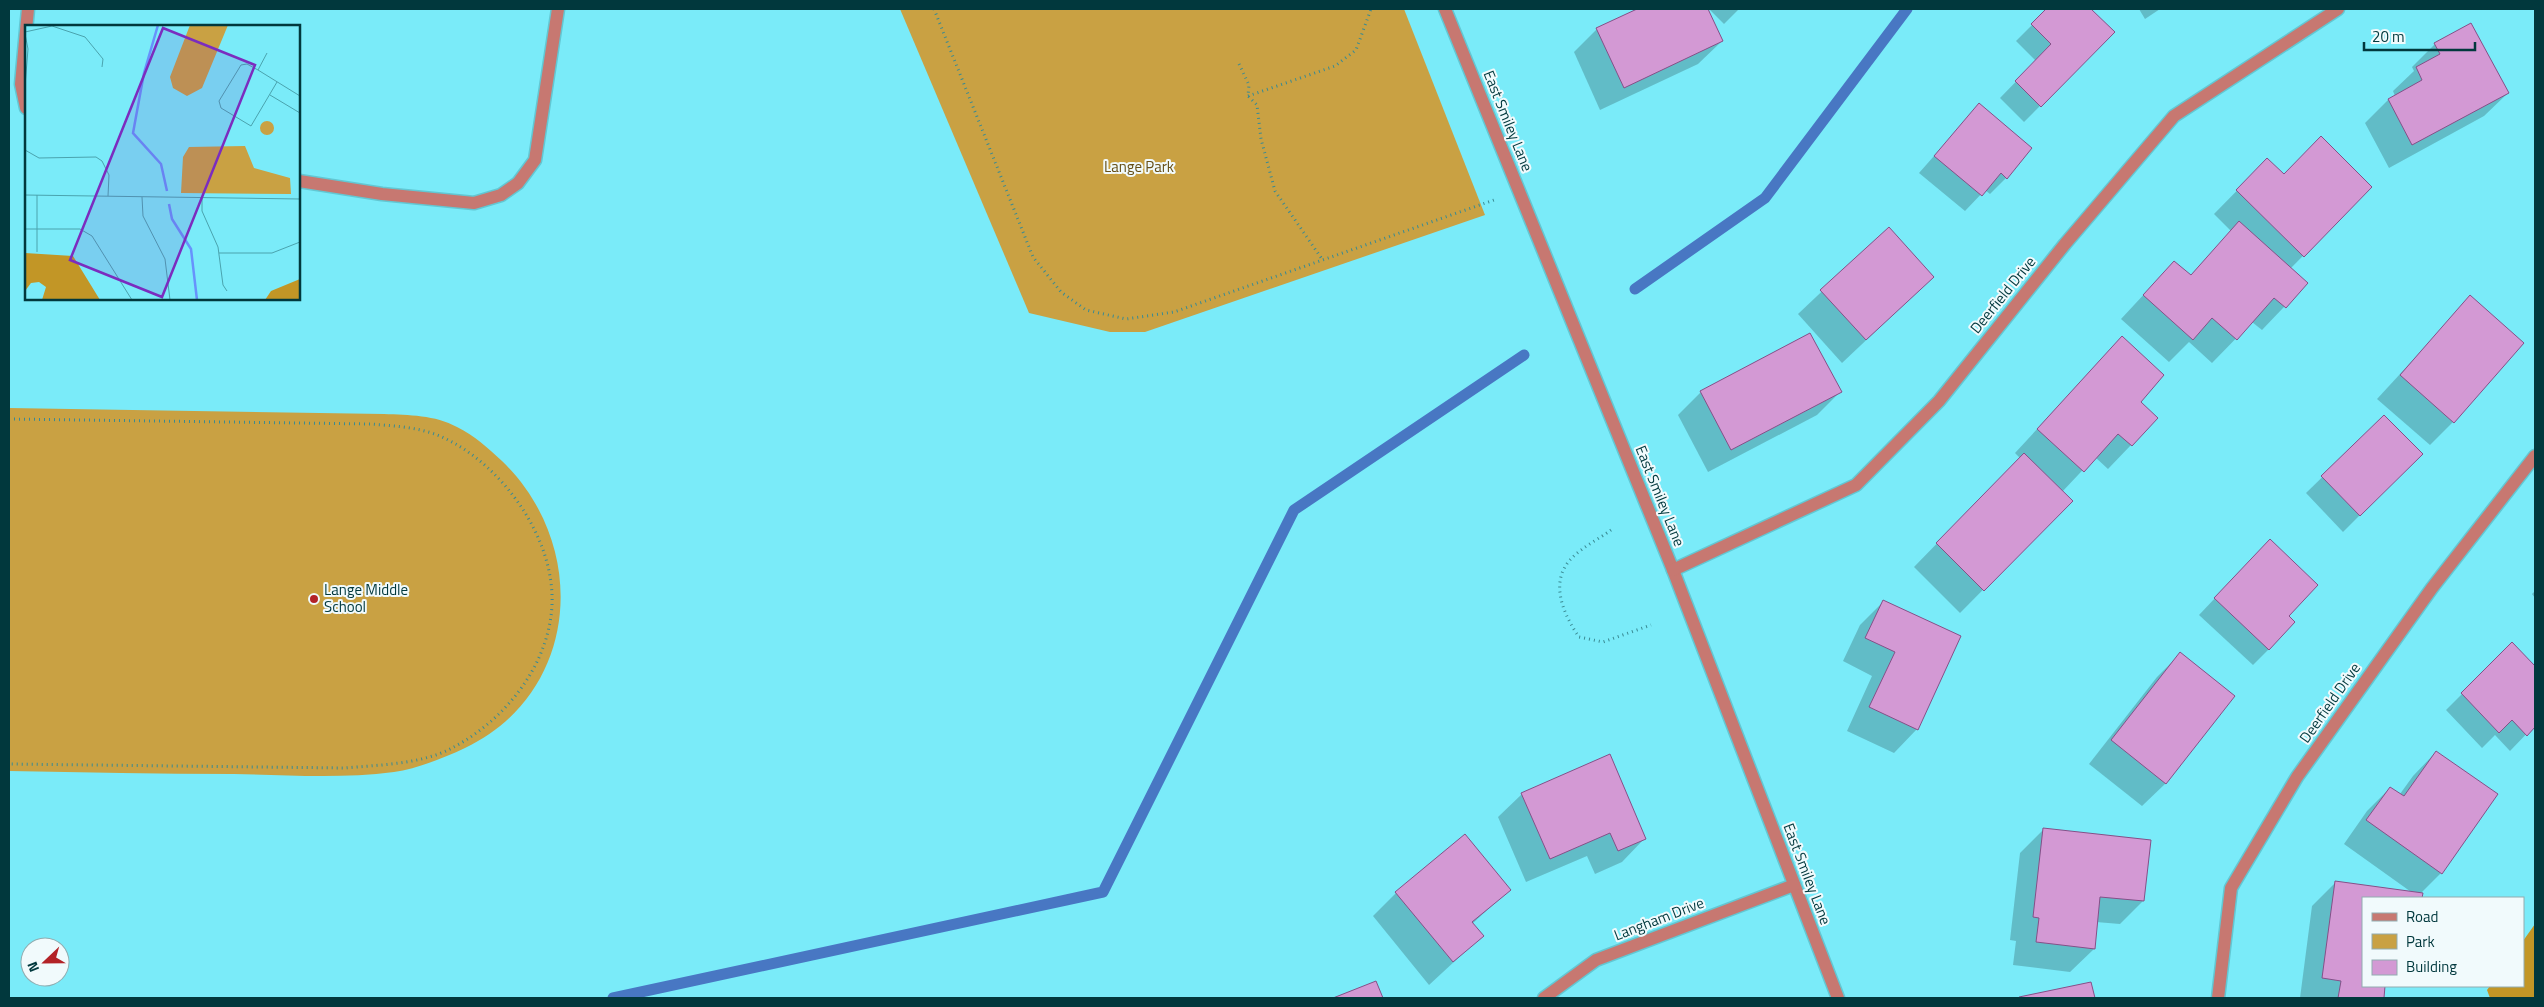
<svg xmlns="http://www.w3.org/2000/svg" width="2544" height="1007" viewBox="0 0 2544 1007" font-family="'Titillium Web',sans-serif">
	<style>
		.green { fill: #c9a143 }
		.forest { fill: #c29626 }
		.shadow { fill: #0003 }
		.lines { fill: none; stroke-linecap: round; stroke-linejoin: round }
		.stream { stroke: #4877c3; stroke-width: 11 }
		.building { fill: #d399d4; stroke: #855088 }
		.minor-casing { stroke: #62c7d3; stroke-width: 15 }
		.path { stroke: #398a93; stroke-width: 3; stroke-dasharray: 1 4; stroke-linecap: butt }
		.minor { stroke: #c77871; stroke-width: 12 }
		.poi-dot { fill: #b32227; stroke: #f1fafc; stroke-width: 2 }
		.labels { text-anchor: middle; stroke-width: 4; stroke-linejoin: round; paint-order: stroke }
		.street-label { font-size: 15px; fill: #01383d; stroke: #f1fafc }
		.park-label { font-size: 15px; fill: #675018; stroke: #f1fafc }
		.poi-label { font-size: 15px; fill: #01383d; stroke: #f1fafc; text-anchor: start }
		.inset-river { fill: none; stroke: #6792fc; stroke-width: 2.5 }
		.inset-road { fill: none; stroke: #4aa3ae; stroke-width: 1 }
		.view { fill: #7b2cbf; fill-opacity: 0.15; stroke: #7b2cbf; stroke-width: 2.5 }
		.inset-edge { fill: none; stroke: #01383d; stroke-width: 2.5 }
	</style>
	<rect width="100%" height="100%" fill="#7aebf9"/>
	<g class="green">
		<path d="M 900,9 L 1404,9 L 1485,215 L 1145,332 L 1110,332 L 1029,313 Z"/>
		<path d="M 9,408 L 384,414 C 409,415 435,415 457,427 C 475,436 488,448 502,461 C 590,546 580,693 465,748 C 444,758 416,769 394,772 C 341,779 286,775 234,774 C 159,774 84,772 9,771 Z"/>
	</g>
	<path class="forest" d="M 2535,924 L 2535,998 L 2490,998 L 2487,990 L 2490,986 L 2523,986 L 2523,941 Z"/>
	<g class="shadow">
		<path d="M 1640,9 L 1707,9 L 1722,41 L 1698,64 L 1600,110 L 1574,52 L 1597,29 Z"/>
		<path d="M 1709,9 L 1739,9 L 1724,24 Z"/>
		<path d="M 2048,9 L 2089,9 L 2113,32 L 2024,122 L 2000,98 L 2036,61 L 2016,41 Z"/>
		<path d="M 2139,9 L 2160,9 L 2145,19 Z"/>
		<path d="M 2435,44 L 2508,93 L 2484,116 L 2389,168 L 2365,123 L 2388,100 L 2395,96 L 2393,91 L 2414,71 L 2412,67 Z"/>
		<path d="M 1979,105 L 2006,178 L 1990,194 L 1985,190 L 1965,211 L 1919,173 Z"/>
		<path d="M 2267,160 L 2283,176 L 2371,187 L 2290,269 L 2306,284 L 2262,330 L 2252,322 L 2212,363 L 2189,342 L 2169,362 L 2121,319 L 2174,262 L 2190,276 L 2231,231 L 2214,214 Z"/>
		<path d="M 1888,229 L 1933,277 L 1842,363 L 1798,314 Z"/>
		<path d="M 2471,297 L 2453,422 L 2430,445 L 2377,399 Z"/>
		<path d="M 2122,337 L 2139,402 L 2131,445 L 2108,469 L 2095,457 L 2062,492 L 2071,501 L 1960,613 L 1914,567 L 2020,458 L 2015,453 Z"/>
		<path d="M 1701,392 L 1840,392 L 1817,415 L 1708,472 L 1678,415 Z"/>
		<path d="M 2384,417 L 2421,454 L 2343,532 L 2306,493 Z"/>
		<path d="M 2254,557 L 2287,616 L 2269,649 L 2253,665 L 2199,615 Z"/>
		<path d="M 2535,591 L 2535,598 L 2532,594 Z"/>
		<path d="M 1883,602 L 1917,729 L 1894,753 L 1847,731 L 1872,676 L 1843,661 L 1860,625 Z"/>
		<path d="M 2512,644 L 2535,668 L 2535,725 L 2510,751 L 2495,735 L 2482,748 L 2446,710 Z"/>
		<path d="M 2180,654 L 2166,783 L 2142,806 L 2089,764 L 2157,677 Z"/>
		<path d="M 2436,752 L 2441,873 L 2420,894 L 2421,898 L 2363,898 L 2363,986 L 2384,986 L 2382,998 L 2300,998 L 2312,906 L 2335,883 L 2414,894 L 2344,844 L 2367,811 L 2390,788 L 2400,794 L 2413,776 Z"/>
		<path d="M 1522,794 L 1645,838 L 1622,862 L 1595,874 L 1587,856 L 1526,882 L 1498,817 Z"/>
		<path d="M 2043,830 L 2143,901 L 2120,924 L 2096,922 L 2094,949 L 2070,972 L 2013,965 L 2016,941 L 2010,940 L 2020,853 Z"/>
		<path d="M 1509,890 L 1472,924 L 1482,936 L 1429,985 L 1373,916 L 1396,893 Z"/>
		<path d="M 2090,984 L 2093,998 L 2019,998 Z"/>
	</g>
	<g class="lines">
		<g class="stream">
			<path d="M 1635,289 L 1765,198 L 1907,9"/>
			<path d="M 613,998 L 1103,892 L 1294,510 L 1524,355"/>
		</g>
	</g>
	<g class="building">
		<path d="M 1637,9 L 1708,9 L 1723,41 L 1624,88 L 1596,28 Z"/>
		<path d="M 2046,9 L 2091,9 L 2115,32 L 2041,107 L 2015,81 L 2051,44 L 2031,24 Z"/>
		<path d="M 2471,23 L 2509,93 L 2412,145 L 2388,99 L 2422,80 L 2416,67 L 2440,54 L 2434,43 Z"/>
		<path d="M 1979,103 L 2032,148 L 2007,179 L 2001,173 L 1982,196 L 1934,156 Z"/>
		<path d="M 2321,136 L 2372,187 L 2304,257 L 2236,190 L 2267,158 L 2284,174 Z"/>
		<path d="M 2239,221 L 2308,283 L 2286,308 L 2274,298 L 2237,340 L 2212,318 L 2193,340 L 2143,295 L 2174,261 L 2191,275 Z"/>
		<path d="M 1889,227 L 1934,277 L 1866,340 L 1820,290 Z"/>
		<path d="M 2470,295 L 2524,343 L 2454,423 L 2400,375 Z"/>
		<path d="M 1810,333 L 1842,392 L 1731,450 L 1700,391 Z"/>
		<path d="M 2122,336 L 2164,375 L 2141,402 L 2158,418 L 2132,446 L 2118,434 L 2084,472 L 2037,429 Z"/>
		<path d="M 2384,415 L 2423,454 L 2360,516 L 2321,476 Z"/>
		<path d="M 2024,453 L 2073,501 L 1984,591 L 1936,543 Z"/>
		<path d="M 2270,539 L 2318,585 L 2289,616 L 2295,622 L 2269,650 L 2214,598 Z"/>
		<path d="M 1883,600 L 1961,636 L 1918,730 L 1869,707 L 1895,652 L 1865,638 Z"/>
		<path d="M 2512,642 L 2535,666 L 2535,727 L 2527,736 L 2512,720 L 2499,733 L 2461,693 Z"/>
		<path d="M 2180,652 L 2235,696 L 2166,784 L 2111,740 Z"/>
		<path d="M 2436,751 L 2498,794 L 2442,874 L 2366,820 L 2390,787 L 2404,796 Z"/>
		<path d="M 1610,754 L 1646,839 L 1618,851 L 1610,833 L 1550,859 L 1521,793 Z"/>
		<path d="M 2043,828 L 2151,840 L 2144,901 L 2100,897 L 2095,949 L 2036,942 L 2039,918 L 2033,917 Z"/>
		<path d="M 1465,834 L 1511,890 L 1472,922 L 1484,936 L 1453,962 L 1395,892 Z"/>
		<path d="M 2335,881 L 2423,893 L 2422,898 L 2363,898 L 2363,986 L 2385,986 L 2384,998 L 2338,998 L 2341,981 L 2322,978 Z"/>
		<path d="M 1376,981 L 1383,998 L 1333,998 Z"/>
		<path d="M 2091,982 L 2095,998 L 2019,998 L 2019,997 Z"/>
	</g>
	<g class="lines">
		<defs>
			<g id="minor">
				<path d="M 1445,9 L 1673,570 L 1838,998"/>
				<path d="M 26,108 L 21,84 L 28,9"/>
				<path d="M 299,181 L 382,194 L 474,203 L 501,195 L 518,183 L 535,160 L 558,9"/>
				<path d="M 1673,570 L 1856,485 L 1939,401 L 2065,244 L 2174,116 L 2338,9"/>
				<path d="M 1544,998 L 1596,960 L 1794,885"/>
				<path d="M 2218,998 L 2231,888 L 2297,777 L 2432,588 L 2535,456"/>
			</g>
		</defs>
		<use href="#minor" class="minor-casing"/>
		<g class="path">
			<path d="M 934,9 L 1033,257 L 1061,292 L 1086,310 L 1126,319 L 1174,312 L 1494,200"/>
			<path d="M 1239,64 L 1249,85 L 1248,96 L 1257,105 L 1261,139 L 1275,191 L 1322,259"/>
			<path d="M 1248,96 L 1335,66 L 1356,50 L 1371,9"/>
			<path d="M 9,419 L 371,424 C 394,426 420,427 442,437 C 502,464 555,538 552,605 C 549,666 504,721 452,748 C 423,764 378,765 345,768 L 9,764"/>
			<path d="M 1611,530 C 1599,539 1584,546 1573,557 C 1548,580 1563,614 1579,637 L 1603,642 L 1651,625"/>
		</g>
		<use href="#minor" class="minor"/>
	</g>
	<circle class="poi-dot" cx="314" cy="599" r="5"/>
	<g class="labels">
		<g class="street-label">
			<text transform="translate(1508 121) rotate(68)" y="5">East Smiley Lane</text>
			<text transform="translate(2003 295) rotate(-51)" y="5">Deerfield Drive</text>
			<text transform="translate(1660 496) rotate(68)" y="5">East Smiley Lane</text>
			<text transform="translate(2330 703) rotate(-55)" y="5">Deerfield Drive</text>
			<text transform="translate(1807 874) rotate(69)" y="5">East Smiley Lane</text>
			<text transform="translate(1659 919) rotate(-21)" y="5">Langham Drive</text>
		</g>
		<g class="park-label">
			<text x="1139" y="172">Lange Park</text>
		</g>
		<g class="poi-label">
			<text x="324" y="595">Lange Middle<tspan x="324" dy="17">School</tspan></text>
		</g>
	</g>
	<g transform="translate(25 25)">
		<rect width="275" height="275" fill="#7aebf9"/>
		<path d="M 165,0 L 203,0 L 177,63 L 162,71 L 148,63 L 145,52 ZM235 103a7 7 0 1 1 14 0a7 7 0 1 1-14 0ZM 220,121 L 229,143 L 265,153 L 266,169 L 156,168 L 158,132 L 164,122 Z" fill="#c9a143"/>
		<path d="M 0,228 L 48,231 L 75,275 L 17,275 L 21,262 L 14,257 L 6,258 L 0,266 ZM 275,254 L 275,275 L 240,275 L 246,266 Z" fill="#c29626"/>
		<path class="inset-river" d="M 133,0 L 119,48 L 108,108 L 136,139 L 142,166M 144,179 L 147,194 L 166,224 L 172,275"/>
		<path class="inset-road" d="M 0,7 L 27,1 L 60,12 L 78,34 L 77,42M 0,9 L 3,24 L 0,61M 242,28 L 233,45 L 275,71M 233,45 L 222,39 L 216,40 L 194,76 L 196,83 L 226,101 L 252,57M 245,70 L 275,88M 0,125 L 14,133 L 71,132 L 77,136 L 84,150 L 83,171M 0,170 L 275,174M 117,172 L 118,191 L 140,234 L 145,275M 177,172 L 177,186 L 193,222 L 198,260 L 202,266M 0,204 L 55,204 L 67,211 L 107,275M 12,227 L 12,170M 194,228 L 247,228 L 275,217"/>
		<path class="view" d="M 138,3 L 230,40 L 137,272 L 45,235 Z"/>
		<rect width="275" height="275" class="inset-edge"/>
	</g>
	<rect width="2544" height="1007" fill="none" stroke="#01383d" stroke-width="20"/>
	<rect x="2362" y="897" width="162" height="90" fill="#f1fafc" stroke="#91acb0"/>
	<rect x="2372" y="913" width="25" height="8" fill="#c77871" stroke="#91acb0"/>
	<text x="2406" y="922" font-size="15" fill="#01383d">Road</text>
	<rect x="2372" y="934" width="25" height="15" fill="#c9a143" stroke="#91acb0"/>
	<text x="2406" y="947" font-size="15" fill="#01383d">Park</text>
	<rect x="2372" y="960" width="25" height="15" fill="#d399d4" stroke="#91acb0"/>
	<text x="2406" y="972" font-size="15" fill="#01383d">Building</text>
	<g transform="translate(45 962) rotate(248)"><circle r="24" fill="#f1fafc" stroke="#91acb0"/>
	<path d="M0-4L9 19L0 12L-9 19Z" fill="#b32227"/>
	<text y="-8" font-size="14" font-weight="bold" text-anchor="middle" fill="#01383d">N</text>
	</g>
	<path d="M2364 42v8h111v-8" fill="none" stroke="#01383d" stroke-width="2.5"/>
	<text x="2372" y="42" font-size="15" fill="#01383d" stroke="#f1fafc" stroke-width="4" paint-order="stroke">20 m</text>
</svg>
